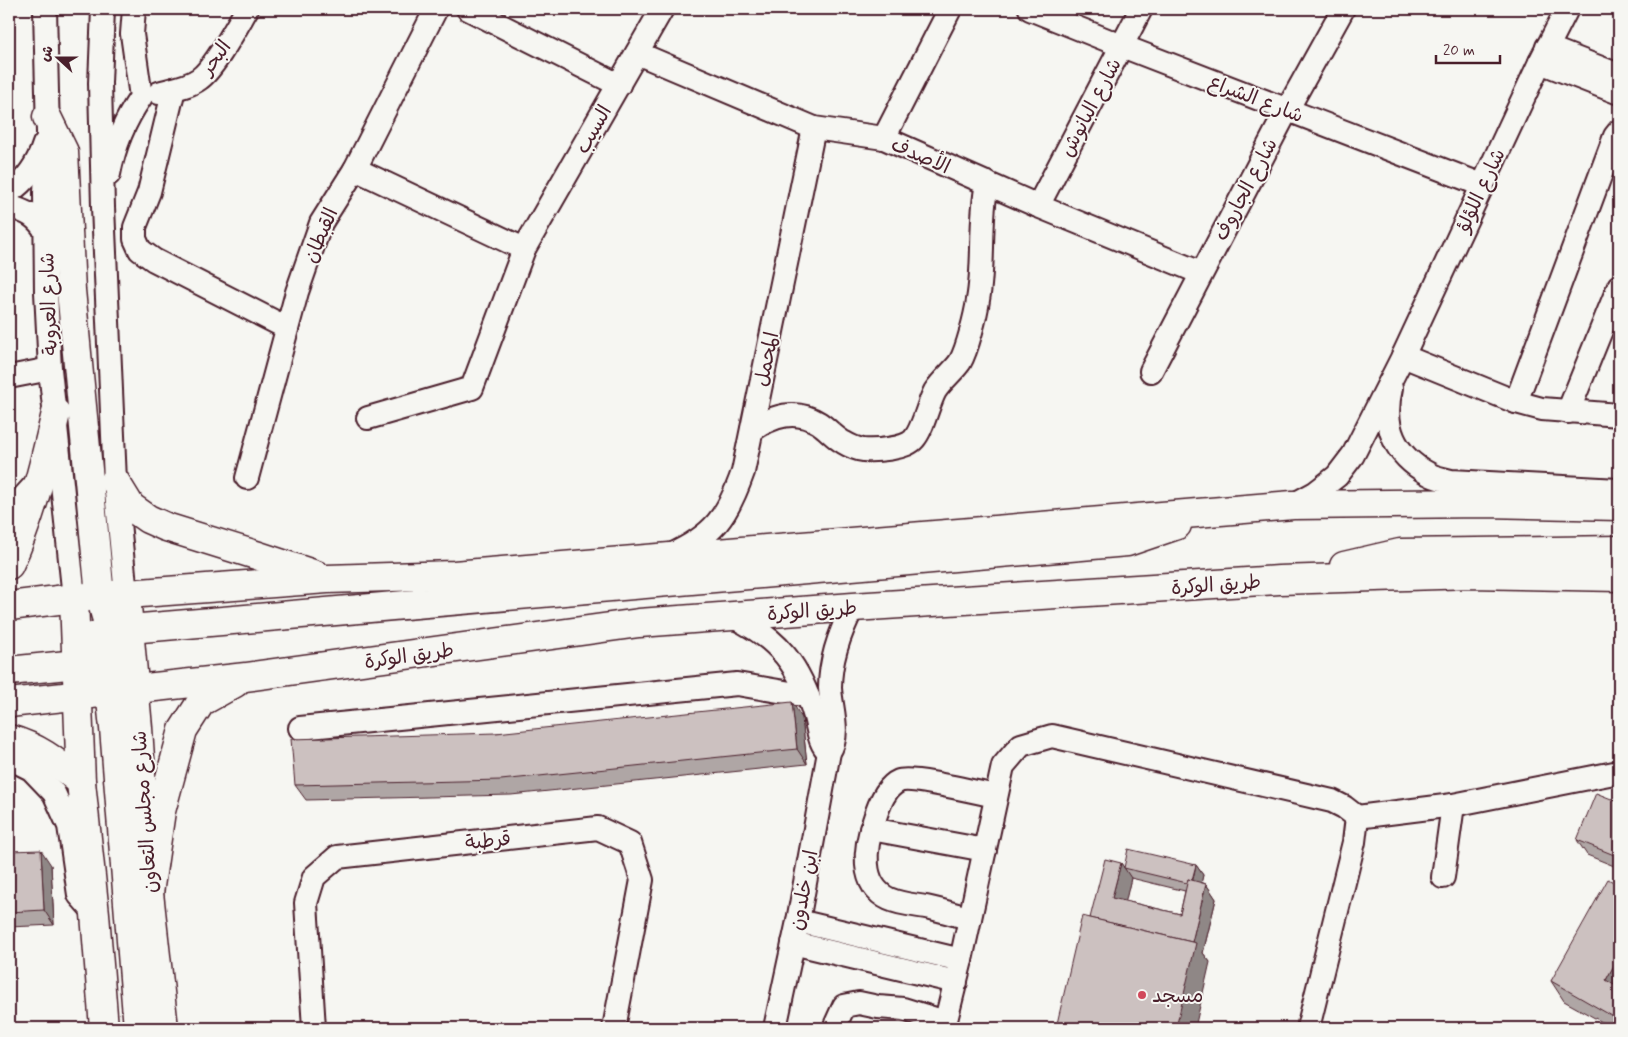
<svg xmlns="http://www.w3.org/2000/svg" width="1628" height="1037" viewBox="0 0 1628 1037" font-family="Mynerve,'Playpen Sans Arabic',sans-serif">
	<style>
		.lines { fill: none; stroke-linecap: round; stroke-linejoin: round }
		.minor-casing { stroke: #4a1f2b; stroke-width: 26 }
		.major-casing { stroke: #4a1f2b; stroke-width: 31 }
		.highway-casing { stroke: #4a1f2b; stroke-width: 31 }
		.minor { stroke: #f6f6f2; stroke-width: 22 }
		.major { stroke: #f6f6f2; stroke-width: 28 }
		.highway { stroke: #f6f6f2; stroke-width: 28 }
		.wall { fill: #afa6a5; stroke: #4a1f2b; fill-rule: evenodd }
		.shaded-wall { fill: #8f8786; stroke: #4a1f2b }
		.building { fill: #ccc1c0; stroke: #4a1f2b }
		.poi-dot { fill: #d1495b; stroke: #f6f6f2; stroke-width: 2 }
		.labels { text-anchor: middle; stroke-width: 4; stroke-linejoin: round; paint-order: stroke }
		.street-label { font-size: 20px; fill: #4a1f2b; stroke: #f6f6f2 }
		.poi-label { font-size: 20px; fill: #4a1f2b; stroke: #f6f6f2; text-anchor: start }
	</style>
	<rect width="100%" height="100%" fill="#f6f6f2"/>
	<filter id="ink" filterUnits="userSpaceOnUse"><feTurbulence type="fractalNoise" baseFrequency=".02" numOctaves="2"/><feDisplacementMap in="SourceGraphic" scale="10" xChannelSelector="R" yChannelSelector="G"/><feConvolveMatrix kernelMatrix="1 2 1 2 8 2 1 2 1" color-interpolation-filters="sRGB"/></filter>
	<g filter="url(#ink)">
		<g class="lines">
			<defs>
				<g id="minor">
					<path d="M 45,9 L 48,133 L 45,193 L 46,292 L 50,369 L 74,598"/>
					<path d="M 103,9 L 100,83 L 103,207 L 115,481 L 126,595"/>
					<path d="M 468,9 L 619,85"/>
					<path d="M 1030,9 L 1122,46 L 1482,185"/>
					<path d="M 1547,47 L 1619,75"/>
					<path d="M 637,53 L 814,128 L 884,138 L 1038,206 L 1201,273"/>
					<path d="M 1540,62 L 1619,93"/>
					<path d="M 174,89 L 149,192 L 135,227 L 135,239 L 140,250 L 154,260 L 287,328"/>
					<path d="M 159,93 C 172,89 188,87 199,79 C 214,69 237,26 247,9"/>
					<path d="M 884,138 L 950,9"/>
					<path d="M 355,169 L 524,249"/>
					<path d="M 109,174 C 114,147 125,120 141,97 L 132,34 L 134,9"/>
					<path d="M 9,192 C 26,181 38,163 44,144"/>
					<path d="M 9,206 C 26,212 36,215 46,232"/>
					<path d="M 1038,206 L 1141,9"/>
					<path d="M 1403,356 L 1516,402 L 1542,409 L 1619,415"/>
					<path d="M 1151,371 L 1287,110 L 1343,9"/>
					<path d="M 9,377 L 50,369"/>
					<path d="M 1391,388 C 1382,426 1394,455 1429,474 C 1435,478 1444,479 1451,481 L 1619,490"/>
					<path d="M 1516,402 L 1615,136 L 1619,131"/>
					<path d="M 1568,412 L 1619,286"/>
					<path d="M 368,418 L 472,388 L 524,249 L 662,9"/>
					<path d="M 752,430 C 773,416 795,408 819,423 C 827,428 834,437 843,442 C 848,445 857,449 863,450 C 875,451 906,449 914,439 C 923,429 928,404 935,391 C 942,380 953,372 960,362 C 967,350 976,315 978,300 C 985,261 979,223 987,183"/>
					<path d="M 247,478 L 297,292 L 321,223 L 355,169 L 436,9"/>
					<path d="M 1293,505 L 1315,493 L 1337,476 L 1353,455 L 1403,356 L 1540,62 L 1567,9"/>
					<path d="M 9,513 L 39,480"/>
					<path d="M 671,555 C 714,535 727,517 743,472 L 814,128"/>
					<path d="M 731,616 C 779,638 800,666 815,717 C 818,728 819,744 829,752"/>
					<path d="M 300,728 L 737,684 L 808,696"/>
					<path d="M 9,758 L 31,769 L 54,793 L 69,826 L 79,895 L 94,912"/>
					<path d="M 1357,817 L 1453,805 L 1619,772"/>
					<path d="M 871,829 L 985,850"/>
					<path d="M 1443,877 L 1453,805"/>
					<path d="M 970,918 C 955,915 941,910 926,907 C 914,905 900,904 889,899 C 859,885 865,846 874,821 C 878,807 885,787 899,781 C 911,776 980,793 996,796"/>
					<path d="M 798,921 L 961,960"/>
					<path d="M 793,943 L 956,982"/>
					<path d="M 314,1028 L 306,903 L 314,877 L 337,857 L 598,828 L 630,843 L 642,880 L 614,1028"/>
					<path d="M 775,1028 L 798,921 L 829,752 C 841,734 831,708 830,688 C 830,659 840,632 853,607"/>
					<path d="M 834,1028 L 844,1006 L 859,1003 L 878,1007 L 903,1009 L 945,1022"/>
					<path d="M 944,1028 L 961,960 L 1003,766 L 1021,745 L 1052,736 L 1332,801 L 1344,807 L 1357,817 L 1354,842 L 1308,1028"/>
				</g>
				<g id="major">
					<path d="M 126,595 L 138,728 L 149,893 L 164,1028"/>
					<path d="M 74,598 L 81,782 L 95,914 L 104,1028"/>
				</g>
				<g id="highway">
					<path d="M 47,117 L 64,152 L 71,290 L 100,596 L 114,644 L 134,689"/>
					<path d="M 115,481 L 131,507 L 148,519 L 166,527 L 259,556 L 316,575"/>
					<path d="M 9,565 C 32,516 44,465 56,413"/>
					<path d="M 1344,566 L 1400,553 L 1619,550"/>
					<path d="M 9,606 L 74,598 L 327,579 L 454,575 L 1293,505 L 1485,503 L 1619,506"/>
					<path d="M 9,671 L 77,664 L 97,635"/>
					<path d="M 108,673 L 114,728 L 138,1028"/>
					<path d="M 78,695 L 114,644 L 130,629 L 1127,542 L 1177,525"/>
					<path d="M 9,703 L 246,677 L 639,623 L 853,607 L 1279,580 L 1471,574 L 1619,577"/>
					<path d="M 9,739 C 40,748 56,762 81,782"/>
					<path d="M 149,893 L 161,811 L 183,730 L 201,702 L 235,683"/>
				</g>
			</defs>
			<use href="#minor" class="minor-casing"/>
			<use href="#major" class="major-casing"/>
			<use href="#highway" class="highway-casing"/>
			<use href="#minor" class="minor"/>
			<use href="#major" class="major"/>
			<use href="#highway" class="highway"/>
		</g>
		<g class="wall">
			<path d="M 802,718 L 807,764 L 511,795 L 306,800 L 295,785 L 496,733 Z"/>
			<path d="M 1619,802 L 1619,868 L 1587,855 L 1577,840 Z"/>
			<path d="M 9,851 L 51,865 L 54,925 L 9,927 Z"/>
			<path d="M 1121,863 L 1124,868 L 1196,865 L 1203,875 L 1201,882 L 1206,884 L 1216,899 L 1203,953 L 1210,962 L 1090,918 ZM 1131,878 L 1185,891 L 1180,914 L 1125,901 Z"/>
			<path d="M 1619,885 L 1619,1028 L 1613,1028 L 1564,1001 L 1551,981 Z"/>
		</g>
		<g class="shaded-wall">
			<path d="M 792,702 L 802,718 L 807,764 L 797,749 Z"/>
			<path d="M 41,850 L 51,865 L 54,925 L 44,910 Z"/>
			<path d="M 1121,863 L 1131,878 L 1123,913 L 1112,898 Z"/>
			<path d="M 1196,865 L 1203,875 L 1199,894 L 1192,884 Z"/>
			<path d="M 1206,884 L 1216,899 L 1203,953 L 1210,962 L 1195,1028 L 1176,1028 L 1191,946 Z"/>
			<path d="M 1619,956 L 1619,1000 L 1606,980 Z"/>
		</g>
		<g class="building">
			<path d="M 792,702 L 797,749 L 501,780 L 295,785 L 291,739 L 496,733 Z"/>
			<path d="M 1596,793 L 1619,802 L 1619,857 L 1577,840 Z"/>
			<path d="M 1128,849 L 1196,865 L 1192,880 L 1188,879 L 1187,883 L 1124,868 Z"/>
			<path d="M 41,850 L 44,910 L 9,912 L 9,851 Z"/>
			<path d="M 1105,859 L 1121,863 L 1112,898 L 1180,914 L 1188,879 L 1206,884 L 1192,942 L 1090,918 Z"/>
			<path d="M 1608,879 L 1619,885 L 1619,956 L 1606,980 L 1619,988 L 1619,1020 L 1551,981 Z"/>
			<path d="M 1082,916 L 1196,943 L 1176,1028 L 1056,1028 Z"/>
		</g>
	</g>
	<circle class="poi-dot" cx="1142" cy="995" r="5"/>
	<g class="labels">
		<g class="street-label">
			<text transform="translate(215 57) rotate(-53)" y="7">البحر</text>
			<text transform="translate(1256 98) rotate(21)" y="7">شارع الشراع</text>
			<text transform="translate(1090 107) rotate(-62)" y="7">شارع البانوش</text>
			<text transform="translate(593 129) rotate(-60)" y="7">السيب</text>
			<text transform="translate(921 155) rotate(24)" y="7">الأصدف</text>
			<text transform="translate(1245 189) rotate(-62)" y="7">شارع الجاروف</text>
			<text transform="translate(1480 190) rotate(-65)" y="7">شارع اللؤلؤ</text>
			<text transform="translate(320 235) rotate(-66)" y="7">القبطان</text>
			<text transform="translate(48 304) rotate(-92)" y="7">شارع العروبة</text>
			<text transform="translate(766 359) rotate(-78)" y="7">المحمل</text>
			<text transform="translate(1216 584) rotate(-4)" y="7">طريق الوكرة</text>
			<text transform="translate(812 610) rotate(-4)" y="7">طريق الوكرة</text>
			<text transform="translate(409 655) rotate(-8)" y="7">طريق الوكرة</text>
			<text transform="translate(144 812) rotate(-94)" y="7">شارع مجلس التعاون</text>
			<text transform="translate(488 840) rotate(-6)" y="7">قرطبة</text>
			<text transform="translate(803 890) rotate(-79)" y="7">ابن خلدون</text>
		</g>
		<g class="poi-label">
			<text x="1152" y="1002">مسجد</text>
		</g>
	</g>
	<rect width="1628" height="1037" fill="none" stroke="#f6f6f2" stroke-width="30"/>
	<rect x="15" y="15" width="1598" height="1007" fill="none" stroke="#4a1f2b" stroke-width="2" filter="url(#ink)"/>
	<g transform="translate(58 58) rotate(291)" stroke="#f6f6f2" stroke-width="4" paint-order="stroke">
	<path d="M0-4L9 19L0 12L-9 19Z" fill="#4a1f2b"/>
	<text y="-8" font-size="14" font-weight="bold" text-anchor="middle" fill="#4a1f2b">ش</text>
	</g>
	<path d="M1436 55v8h64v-8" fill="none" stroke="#4a1f2b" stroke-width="2.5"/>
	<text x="1443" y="55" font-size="15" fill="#4a1f2b" stroke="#f6f6f2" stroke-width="4" paint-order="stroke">20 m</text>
</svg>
